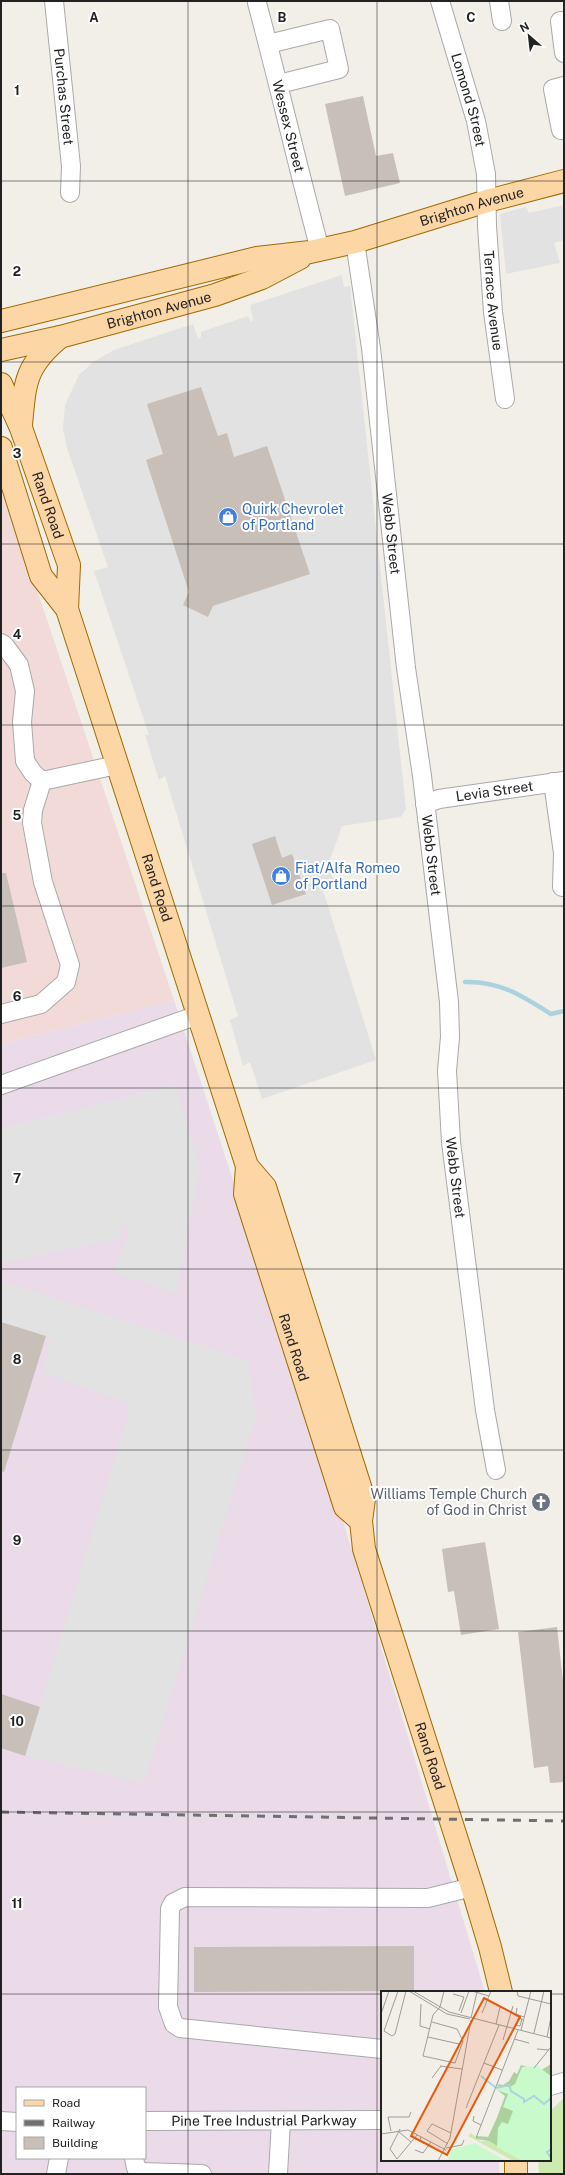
<svg xmlns="http://www.w3.org/2000/svg" width="565" height="2175" viewBox="0 0 565 2175" font-family="'Public Sans',sans-serif">
	<style>
		.commercial { fill: #f2dad9 }
		.industrial { fill: #ebdbe8; fill-rule: evenodd }
		.grass { fill: #cdebb0 }
		.parking { fill: #e2e2e2 }
		.lines { fill: none; stroke-linecap: round; stroke-linejoin: round }
		.stream { stroke: #aad3df; stroke-width: 4.5 }
		.building { fill: #c7bfb8 }
		.minor-casing { stroke: #a9a9a9; stroke-width: 20 }
		.major-casing { stroke: #a06b00; stroke-width: 24 }
		.minor { stroke: #fff; stroke-width: 18 }
		.major { stroke: #fcd6a4; stroke-width: 22 }
		.rail { stroke: #707070; stroke-width: 3; stroke-dasharray: 8 8; stroke-linecap: butt }
		.grid { fill: none; stroke: #222; stroke-width: 1; stroke-opacity: 0.55 }
		.labels { text-anchor: middle; stroke-width: 4; stroke-linejoin: round; paint-order: stroke }
		.street-label { font-size: 14px; fill: #222; stroke: #fff }
		.shop-label { font-size: 14px; fill: #366cbe; stroke: #fff; text-anchor: start }
		.worship-label { font-size: 14px; fill: #5b616d; stroke: #fff; text-anchor: end }
		.inset-river { fill: none; stroke: #aad3df; stroke-width: 2 }
		.inset-road { fill: none; stroke: #9f9d99; stroke-width: 1 }
		.view { fill: #e8590c; fill-opacity: 0.15; stroke: #e8590c; stroke-width: 2 }
		.inset-edge { fill: none; stroke: #222; stroke-width: 2 }
		.grid-label { font-size: 13px; text-anchor: middle; font-weight: bold; fill: #222; stroke: #fff; stroke-width: 4; stroke-linejoin: round; paint-order: stroke }
	</style>
	<rect width="100%" height="100%" fill="#f2efe9"/>
	<path class="commercial" d="M 1,482 L 174,1000 L 1,1044 Z"/>
	<path class="industrial" d="M 174,1000 L 325,1461 L 485,1992 L 382,1992 L 382,2160 L 499,2160 L 499,2174 L 1,2174 L 1,1044 ZM 17,2088 L 145,2088 L 145,2158 L 17,2158 Z"/>
	<path class="grass" d="M 564,2098 L 564,2174 L 539,2174 L 538,2160 L 550,2160 L 550,2111 Z"/>
	<g class="parking">
		<path d="M 564,205 L 564,240 L 554,243 L 560,263 L 506,274 L 500,214 L 526,207 L 529,213 Z"/>
		<path d="M 342,275 L 344,287 L 350,286 L 406,809 L 401,817 L 342,826 L 329,863 L 334,885 L 323,890 L 376,1060 L 262,1099 L 250,1062 L 243,1066 L 230,1020 L 238,1016 L 165,776 L 159,780 L 145,735 L 149,735 L 94,571 L 108,567 L 68,451 L 63,429 L 65,405 L 79,375 L 93,362 L 114,350 L 193,324 L 198,339 L 201,337 L 201,332 L 248,316 L 251,322 L 253,319 L 250,305 Z"/>
		<path d="M 175,1085 L 200,1168 L 176,1293 L 113,1272 L 130,1232 L 129,1226 L 125,1226 L 122,1229 L 122,1238 L 1,1263 L 1,1128 Z"/>
		<path d="M 1,1281 L 248,1360 L 256,1417 L 144,1783 L 25,1756 L 131,1404 L 43,1372 L 51,1338 L 1,1322 Z"/>
	</g>
	<g class="lines">
		<path class="stream" d="M 465,982 C 500,981 522,996 551,1014 L 564,1011"/>
	</g>
	<g class="building">
		<path d="M 363,96 L 376,156 L 393,153 L 400,183 L 345,196 L 325,104 Z"/>
		<path d="M 201,387 L 218,436 L 227,433 L 234,457 L 267,446 L 310,574 L 213,606 L 208,617 L 183,605 L 189,592 L 146,460 L 163,454 L 147,404 Z"/>
		<path d="M 275,836 L 282,858 L 292,854 L 306,894 L 272,905 L 252,844 Z"/>
		<path d="M 1,873 L 6,873 L 27,962 L 1,968 Z"/>
		<path d="M 1,1322 L 46,1336 L 4,1472 L 1,1471 Z"/>
		<path d="M 485,1542 L 499,1629 L 461,1635 L 454,1591 L 448,1592 L 442,1549 Z"/>
		<path d="M 557,1627 L 564,1690 L 564,1782 L 550,1783 L 548,1766 L 534,1768 L 518,1632 Z"/>
		<path d="M 1,1694 L 40,1707 L 25,1756 L 1,1748 Z"/>
		<path d="M 414,1946 L 414,1991 L 194,1992 L 194,1947 Z"/>
	</g>
	<g class="lines">
		<defs>
			<g id="minor">
				<path id="s1" d="M 54,1 L 71,166 L 70,193"/>
				<path id="s2" d="M 440,1 L 476,121 L 486,174 L 487,226 L 493,312 L 505,399"/>
				<path d="M 499,1 L 502,21"/>
				<path id="s3" d="M 257,3 C 279,85 298,168 320,250"/>
				<path d="M 564,21 L 560,21 L 564,53"/>
				<path d="M 268,44 L 330,29 L 339,69 L 279,84"/>
				<path d="M 564,86 L 553,89 L 561,130 L 564,129"/>
				<path id="s4" d="M 355,242 L 371,348 L 406,668 L 422,776 L 449,1002 L 450,1037 L 447,1071 L 451,1142 L 485,1410 L 496,1470"/>
				<path d="M 1,643 L 5,646 L 19,665 L 25,691 L 22,722 L 25,761 L 33,773 L 42,781 L 33,810 L 32,823 L 43,882 L 70,965 L 66,982 L 41,1004 L 1,1014"/>
				<path d="M 42,781 L 117,765"/>
				<path d="M 553,782 L 563,853 L 562,887"/>
				<path id="s5" d="M 425,804 L 439,799 L 564,781"/>
				<path d="M 1,1085 L 198,1015"/>
				<path d="M 382,2049 L 180,2028 L 174,2024 L 168,2007 L 170,1909 L 173,1903 L 185,1897 L 428,1898 L 472,1887"/>
				<path d="M 550,2086 L 564,2082"/>
				<path d="M 1,2121 L 17,2122"/>
				<path id="s6" d="M 145,2121 L 382,2120"/>
				<path d="M 134,2158 L 136,2168 L 143,2172 L 202,2174"/>
				<path d="M 56,2174 L 59,2158"/>
				<path d="M 278,2174 L 281,2121"/>
			</g>
			<g id="major">
				<path id="s7" d="M 1,321 L 257,258 L 310,252 L 355,242 L 487,201 L 564,181"/>
				<path id="s8" d="M 1,350 L 60,337 L 215,295 L 262,278 L 300,258"/>
				<path id="s9" d="M 1,384 L 21,428 L 69,565 L 67,609"/>
				<path d="M 21,425 C 25,382 25,366 60,337"/>
				<path id="s10" d="M 1,448 L 41,576 L 67,609 L 247,1166 L 265,1187 L 364,1499 L 361,1521 L 364,1549 L 472,1887 L 490,1947 L 501,1992"/>
				<path id="s11" d="M 247,1166 L 245,1194 L 345,1507 L 361,1521"/>
				<path d="M 516,2174 L 516,2160"/>
			</g>
		</defs>
		<use href="#minor" class="minor-casing"/>
		<use href="#major" class="major-casing"/>
		<use href="#minor" class="minor"/>
		<use href="#major" class="major"/>
		<path class="rail" d="M 1,1812 L 564,1821"/>
	</g>
	<path class="grid" d="M 188,1 L 188,2174M 377,1 L 377,2174M 1,181 L 564,181M 1,362 L 564,362M 1,544 L 564,544M 1,725 L 564,725M 1,906 L 564,906M 1,1088 L 564,1088M 1,1269 L 564,1269M 1,1450 L 564,1450M 1,1631 L 564,1631M 1,1812 L 564,1812M 1,1994 L 382,1994M 550,1994 L 564,1994"/>
	<defs>
		<symbol id="shop-disc" viewBox="-11 -11 22 22"><circle r="9.5" fill="#3f7fe0" stroke="#fff"/><path d="M-5-2.5h2.3a2.7 3.5 0 0 1 5.4 0H5L5.5 6h-11ZM-1.5-2.5h3a1.5 2.3 0 0 0-3 0Z" fill="#fff"/></symbol>
		<symbol id="church-disc" viewBox="-11 -11 22 22"><circle r="9.5" fill="#6b7280" stroke="#fff"/><path d="M-1.2-6h2.4v3.5h3.3v2.4h-3.3V6h-2.4V-.1h-3.3v-2.4h3.3Z" fill="#fff"/></symbol>
	</defs>
	<g fill-rule="evenodd">
		<use href="#shop-disc" x="217" y="506" width="22" height="22"/>
		<use href="#shop-disc" x="270" y="865" width="22" height="22"/>
		<use href="#church-disc" x="530" y="1491" width="22" height="22"/>
	</g>
	<g class="labels">
		<g class="street-label">
			<text dy="5" stroke="none"><textPath href="#s1" startOffset="96">Purchas Street</textPath></text>
			<text dy="5" stroke="none"><textPath href="#s2" startOffset="103">Lomond Street</textPath></text>
			<text dy="5" stroke="none"><textPath href="#s3" startOffset="127">Wessex Street</textPath></text>
			<text dy="5" stroke="none"><textPath href="#s7" startOffset="485">Brighton Avenue</textPath></text>
			<text dy="5" stroke="none"><textPath href="#s2" startOffset="306">Terrace Avenue</textPath></text>
			<text dy="5" stroke="none"><textPath href="#s8" startOffset="163">Brighton Avenue</textPath></text>
			<text dy="5" stroke="none"><textPath href="#s9" startOffset="130">Rand Road</textPath></text>
			<text dy="5" stroke="none"><textPath href="#s4" startOffset="294">Webb Street</textPath></text>
			<text dy="5" stroke="none"><textPath href="#s5" startOffset="71">Levia Street</textPath></text>
			<text dy="5" stroke="none"><textPath href="#s4" startOffset="618">Webb Street</textPath></text>
			<text dy="5" stroke="none"><textPath href="#s10" startOffset="469">Rand Road</textPath></text>
			<text dy="5" stroke="none"><textPath href="#s4" startOffset="942">Webb Street</textPath></text>
			<text dy="5" stroke="none"><textPath href="#s11" startOffset="189">Rand Road</textPath></text>
			<text dy="5" stroke="none"><textPath href="#s10" startOffset="1384">Rand Road</textPath></text>
			<text dy="5" stroke="none"><textPath href="#s6" startOffset="119">Pine Tree Industrial Parkway</textPath></text>
		</g>
		<g class="shop-label">
			<text x="242" y="514">Quirk Chevrolet<tspan x="242" dy="16">of Portland</tspan></text>
			<text x="295" y="873">Fiat/Alfa Romeo<tspan x="295" dy="16">of Portland</tspan></text>
		</g>
		<g class="worship-label">
			<text x="527" y="1499">Williams Temple Church<tspan x="527" dy="16">of God in Christ</tspan></text>
		</g>
	</g>
	<g transform="translate(381 1991)">
		<rect width="170" height="170" fill="#f2efe9"/>
		<path d="M 90,142 L 99,150 L 108,150 L 142,170 L 132,170 L 87,145 Z" fill="#cdebb0"/>
		<path d="M 170,73 L 170,170 L 141,170 L 108,150 L 95,148 L 96,145 L 107,146 L 115,129 L 124,105 L 116,99 L 117,93 L 122,94 L 128,90 L 133,81 L 136,83 L 140,74 L 159,80 Z" fill="#add19e"/>
		<path d="M 156,75 L 170,85 L 170,170 L 141,170 L 116,156 L 117,137 L 121,131 L 127,133 L 132,120 L 122,116 L 127,103 L 115,99 L 117,95 L 129,96 L 134,93 L 141,76 ZM 94,152 L 114,164 L 126,170 L 67,170 L 69,159 Z" fill="#c8facc"/>
		<path class="inset-river" d="M 100,85 L 114,96M 115,97 L 128,94 L 130,100 L 143,108 L 143,111 L 153,105 L 163,113 L 170,107M 170,158 L 166,161 L 170,167"/>
		<path class="inset-road" d="M 17,0 L 3,40 L 11,45 L 14,43 L 25,0M 28,0 L 66,23 L 89,28M 32,0 L 68,21 L 170,47M 91,0 L 108,5M 136,0 L 137,5 L 170,13M 72,3 L 83,6 L 78,20M 40,13 L 39,35 L 49,38M 136,17 L 135,23 L 143,26M 80,22 L 88,0M 101,22 L 110,0M 0,23 L 8,0M 90,27 L 96,1M 141,28 L 139,35 L 134,34 L 138,27 L 141,28 L 142,29M 51,31 L 76,38 L 82,50 L 74,72 L 42,65 L 52,24 L 59,16 L 63,0M 115,33 L 119,16M 140,39 L 150,0M 153,42 L 163,0M 47,46 L 78,53M 166,46 L 170,26M 133,48 L 148,52M 122,49 L 132,15M 156,58 L 168,59M 103,72 L 121,79M 59,75 L 81,78M 153,77 L 170,56M 51,87 L 60,75M 85,117 L 118,34M 93,125 L 92,130 L 100,134M 19,138 L 9,158 L 16,168 L 36,144M 10,140 L 7,126 L 28,126 L 30,121M 18,141 L 30,151M 0,143 L 27,139 L 65,159M 40,146 L 39,149 L 48,154M 95,147 L 137,39M 67,153 L 46,140 L 51,133 L 70,142M 65,157 L 81,154 L 83,149M 34,159 L 42,162 L 50,151M 57,170 L 69,147 L 90,29"/>
		<path class="view" d="M 103,7 L 139,26 L 66,164 L 30,145 Z"/>
		<rect width="170" height="170" class="inset-edge"/>
	</g>
	<g class="grid-label">
		<text x="94" y="22">A</text>
		<text x="282" y="22">B</text>
		<text x="471" y="22">C</text>
		<text x="17" y="95">1</text>
		<text x="17" y="276">2</text>
		<text x="17" y="458">3</text>
		<text x="17" y="639">4</text>
		<text x="17" y="820">5</text>
		<text x="17" y="1001">6</text>
		<text x="17" y="1183">7</text>
		<text x="17" y="1364">8</text>
		<text x="17" y="1545">9</text>
		<text x="17" y="1726">10</text>
		<text x="17" y="1908">11</text>
	</g>
	<rect width="565" height="2175" fill="none" stroke="#222222" stroke-width="4"/>
	<rect x="16" y="2087" width="130" height="72" fill="#ffffff" stroke="#a7a7a7"/>
	<rect x="24" y="2100" width="20" height="6" fill="#fcd6a4" stroke="#a7a7a7"/>
	<text x="52" y="2107" font-size="12" fill="#222222">Road</text>
	<rect x="24" y="2120" width="20" height="6" fill="#707070" stroke="#a7a7a7"/>
	<text x="52" y="2127" font-size="12" fill="#222222">Railway</text>
	<rect x="24" y="2137" width="20" height="12" fill="#c7bfb8" stroke="#a7a7a7"/>
	<text x="52" y="2147" font-size="12" fill="#222222">Building</text>
	<g transform="translate(529 36) rotate(332)" stroke="#ffffff" stroke-width="3" paint-order="stroke">
	<path d="M0-3L7 15L0 10L-7 15Z" fill="#222222"/>
	<text y="-6" font-size="11" font-weight="bold" text-anchor="middle" fill="#222222">N</text>
	</g>
</svg>
